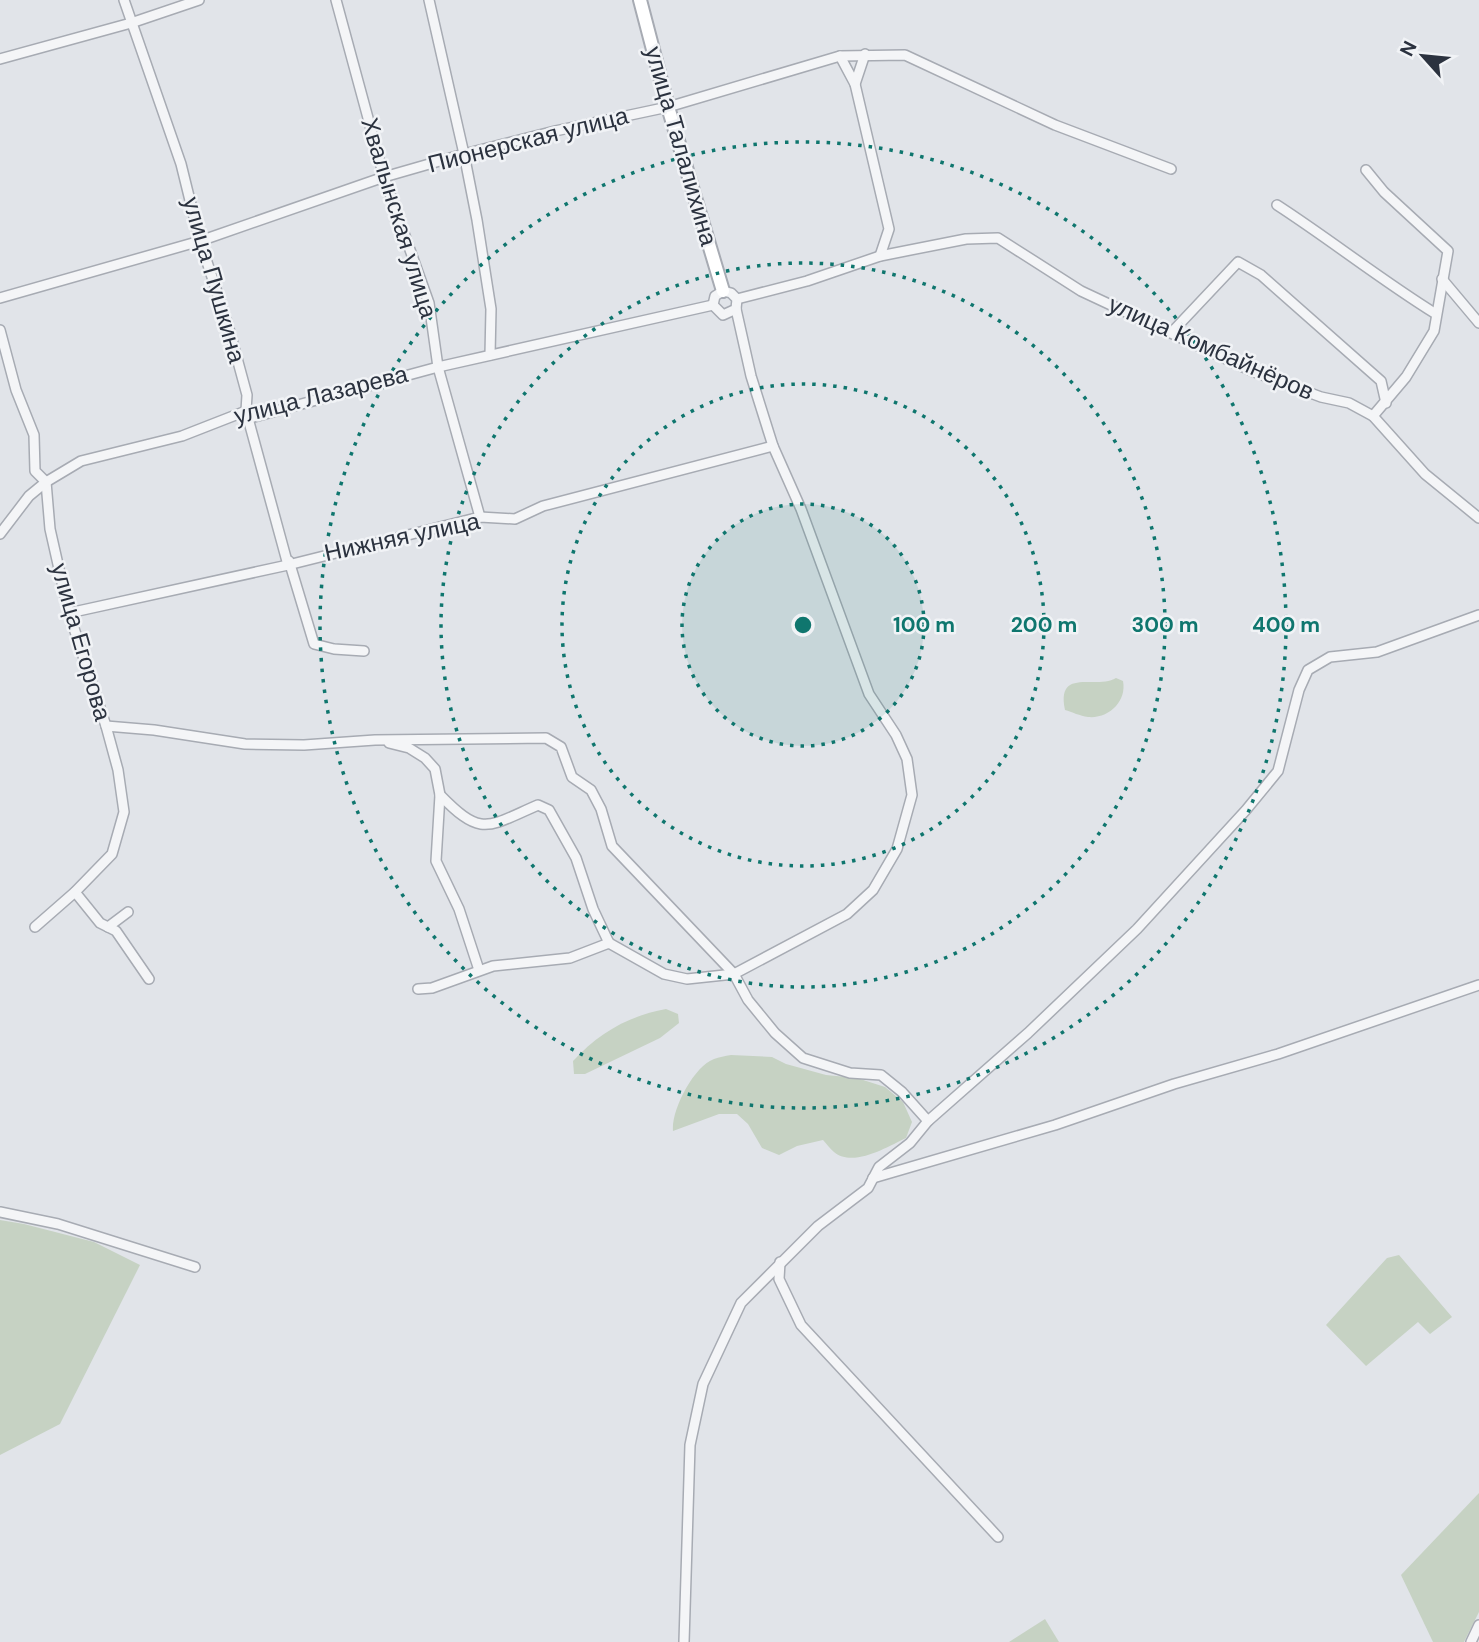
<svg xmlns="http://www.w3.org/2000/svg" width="1479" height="1642" viewBox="0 0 1479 1642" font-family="'DM Sans',sans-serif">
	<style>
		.green { fill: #c6d2c3 }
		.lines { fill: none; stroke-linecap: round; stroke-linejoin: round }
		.street-casing { stroke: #a7abb3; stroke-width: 12 }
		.secondary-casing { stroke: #a7abb3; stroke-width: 16 }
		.street { stroke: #f4f5f7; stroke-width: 9 }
		.secondary { stroke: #fff; stroke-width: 12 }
		.ring { fill: none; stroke: #0f766e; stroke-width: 3.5; stroke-dasharray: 3.5 7 }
		.labels { text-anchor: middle; stroke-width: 5; stroke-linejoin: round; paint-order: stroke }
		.street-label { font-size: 24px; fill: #2b323f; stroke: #f1f3f6 }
		.centre { fill: #0f766e; stroke: #f1f3f6; stroke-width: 3.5 }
		.ring-label { font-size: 21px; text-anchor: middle; font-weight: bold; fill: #0f766e; stroke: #f1f3f6; stroke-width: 5; stroke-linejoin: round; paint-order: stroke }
	</style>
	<rect width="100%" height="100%" fill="#e1e4e9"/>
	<g class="green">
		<path d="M 1116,678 L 1123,681 C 1127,701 1109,719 1088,717 C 1080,716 1072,712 1065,710 C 1056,667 1096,690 1116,678 Z"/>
		<path d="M 666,1009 L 678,1014 L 679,1023 L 660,1038 L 585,1074 L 574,1074 L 573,1061 C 599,1033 628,1016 666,1009 Z"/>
		<path d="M 731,1055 L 772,1057 L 786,1064 L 826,1075 L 857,1078 L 885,1087 L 903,1102 L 912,1122 L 906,1138 C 887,1147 853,1168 834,1152 C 830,1149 826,1143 823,1140 L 797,1146 L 779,1155 L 762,1148 L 748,1124 L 737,1114 L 719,1114 L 673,1131 C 671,1110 694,1066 714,1059 C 719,1057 725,1056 731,1055 Z"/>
		<path d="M 0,1220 L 24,1224 L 94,1242 L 140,1265 L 60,1424 L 0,1455 Z"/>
		<path d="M 1399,1255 L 1452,1317 L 1430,1334 L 1418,1322 L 1366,1366 L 1326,1325 L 1387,1258 Z"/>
		<path d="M 1479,1493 L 1479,1612 L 1464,1642 L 1433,1642 L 1401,1575 Z"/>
		<path d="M 1045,1619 L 1059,1642 L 1009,1642 Z"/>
	</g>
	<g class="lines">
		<defs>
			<g id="street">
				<path d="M 124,0 L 181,164 L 200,241 L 228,325 L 247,395 L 246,411 L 288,565"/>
				<path d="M 336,0 L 384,177 L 429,303 L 438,367 L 480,517"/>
				<path d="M 429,0 L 464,154 L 477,220 L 491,309 L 490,355"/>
				<path d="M 840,56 L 855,84 L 889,229 L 880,256"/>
				<path d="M 0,59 L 131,23 L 199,0"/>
				<path d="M 855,84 L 865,54"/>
				<path d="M 1366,170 L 1384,192 L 1448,251 L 1434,331 L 1406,377 L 1373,416"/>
				<path d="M 1277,205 C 1331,240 1381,280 1436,314"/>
				<path d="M 1442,279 L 1479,323"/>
				<path d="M 723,291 L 731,293 L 737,299 L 736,309 L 723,315 L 713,305 L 715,296 Z"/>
				<path d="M 0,298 L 200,241 L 384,177 L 464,154 L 555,131 L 668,107 L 840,56 L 905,55 L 1055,125 L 1171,169"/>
				<path d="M 737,299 L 807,281 L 880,256 L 966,239 L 998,238 L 1081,291 L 1254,372 L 1321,397 L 1349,403 L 1373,416 L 1425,474 L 1479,518"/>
				<path d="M 0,330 L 16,390 L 34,435 L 35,471 L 46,482 L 50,529 L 69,613 L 106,726 L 118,770 L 124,812 L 112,854 L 75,892 L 35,927"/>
				<path d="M 1172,332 L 1238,262 L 1261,275 L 1381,381 L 1386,403"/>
				<path d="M 0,534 L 29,496 L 46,482 L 81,461 L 182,436 L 246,411 L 250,418 L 438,367 L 713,305"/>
				<path d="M 289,561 L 314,644 L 334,649 L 364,651"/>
				<path d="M 69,613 L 288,565 L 480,517 L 515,519 L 543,506 L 773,446"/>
				<path d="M 106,726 L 154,730 L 245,744 L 304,745 L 375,740 L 546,738 L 561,747 L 572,777 L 591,790 L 601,809 L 612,846 L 734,974 L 748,1000 L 775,1033 L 803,1058 L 850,1073 L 881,1075 L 902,1092 L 928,1121"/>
				<path d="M 389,743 L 409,748 L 425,758 L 435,769 L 440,795 L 436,861 L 459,909 L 479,970"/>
				<path d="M 440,795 C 482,838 487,827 538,805 L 549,810 L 576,858 L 593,909 L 609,943"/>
				<path d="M 75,892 L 100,923 L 116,931 L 149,979"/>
				<path d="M 108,927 L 128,912"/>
				<path d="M 418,989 L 432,988 L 493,966 L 570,958 L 609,943 L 664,974 L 687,979 L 734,974 L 847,914 L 873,890 L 897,849 L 912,795 L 907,759 L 896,735 L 869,694 L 801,509 L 773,446 L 751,376 L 736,309"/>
				<path d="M 873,1178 L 1055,1125 L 1174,1084 L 1278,1054 L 1479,985"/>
				<path d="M 0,1212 L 58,1224 L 195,1267"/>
				<path d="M 780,1262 L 779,1279 L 801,1325 L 998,1537"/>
				<path d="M 684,1642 L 690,1445 L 703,1384 L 741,1303 L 818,1226 L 868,1188 L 879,1167 L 910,1143 L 928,1121 L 1028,1033 L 1137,929 L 1246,810 L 1278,771 L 1299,690 L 1308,670 L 1330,657 L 1377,652 L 1479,615"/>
				<path d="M 1471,1642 L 1479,1625"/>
			</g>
			<path id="secondary" d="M 640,0 L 668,107 L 723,291"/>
		</defs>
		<use href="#street" class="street-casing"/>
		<use href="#secondary" class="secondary-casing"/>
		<use href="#street" class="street"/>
		<use href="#secondary" class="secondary"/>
	</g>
	<circle cx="803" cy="625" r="121" fill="#0f766e" fill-opacity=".12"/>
	<g class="ring">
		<circle cx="803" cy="625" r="121"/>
		<circle cx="803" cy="625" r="241"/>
		<circle cx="803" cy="625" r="362"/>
		<circle cx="803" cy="625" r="483"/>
	</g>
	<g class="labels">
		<g class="street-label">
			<text transform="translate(528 140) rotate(-14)" y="8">Пионерская улица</text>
			<text transform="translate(681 146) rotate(74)" y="8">улица Талалихина</text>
			<text transform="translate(399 218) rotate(73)" y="8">Хвалынская улица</text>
			<text transform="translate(214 280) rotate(74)" y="8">улица Пушкина</text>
			<text transform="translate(1211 348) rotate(24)" y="8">улица Комбайнёров</text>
			<text transform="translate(321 395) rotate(-14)" y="8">улица Лазарева</text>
			<text transform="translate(402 537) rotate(-12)" y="8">Нижняя улица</text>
			<text transform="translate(81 642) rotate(74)" y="8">улица Егорова</text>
		</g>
	</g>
	<circle cx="803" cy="625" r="10" class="centre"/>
	<g class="ring-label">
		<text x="924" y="632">100 m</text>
		<text x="1044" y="632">200 m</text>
		<text x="1165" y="632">300 m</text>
		<text x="1286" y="632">400 m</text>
	</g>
	<g transform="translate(1423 56) rotate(297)" stroke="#f1f3f6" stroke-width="5" paint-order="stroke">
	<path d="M0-5L12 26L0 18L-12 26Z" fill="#2b323f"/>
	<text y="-10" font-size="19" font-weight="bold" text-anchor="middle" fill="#2b323f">N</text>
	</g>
</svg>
